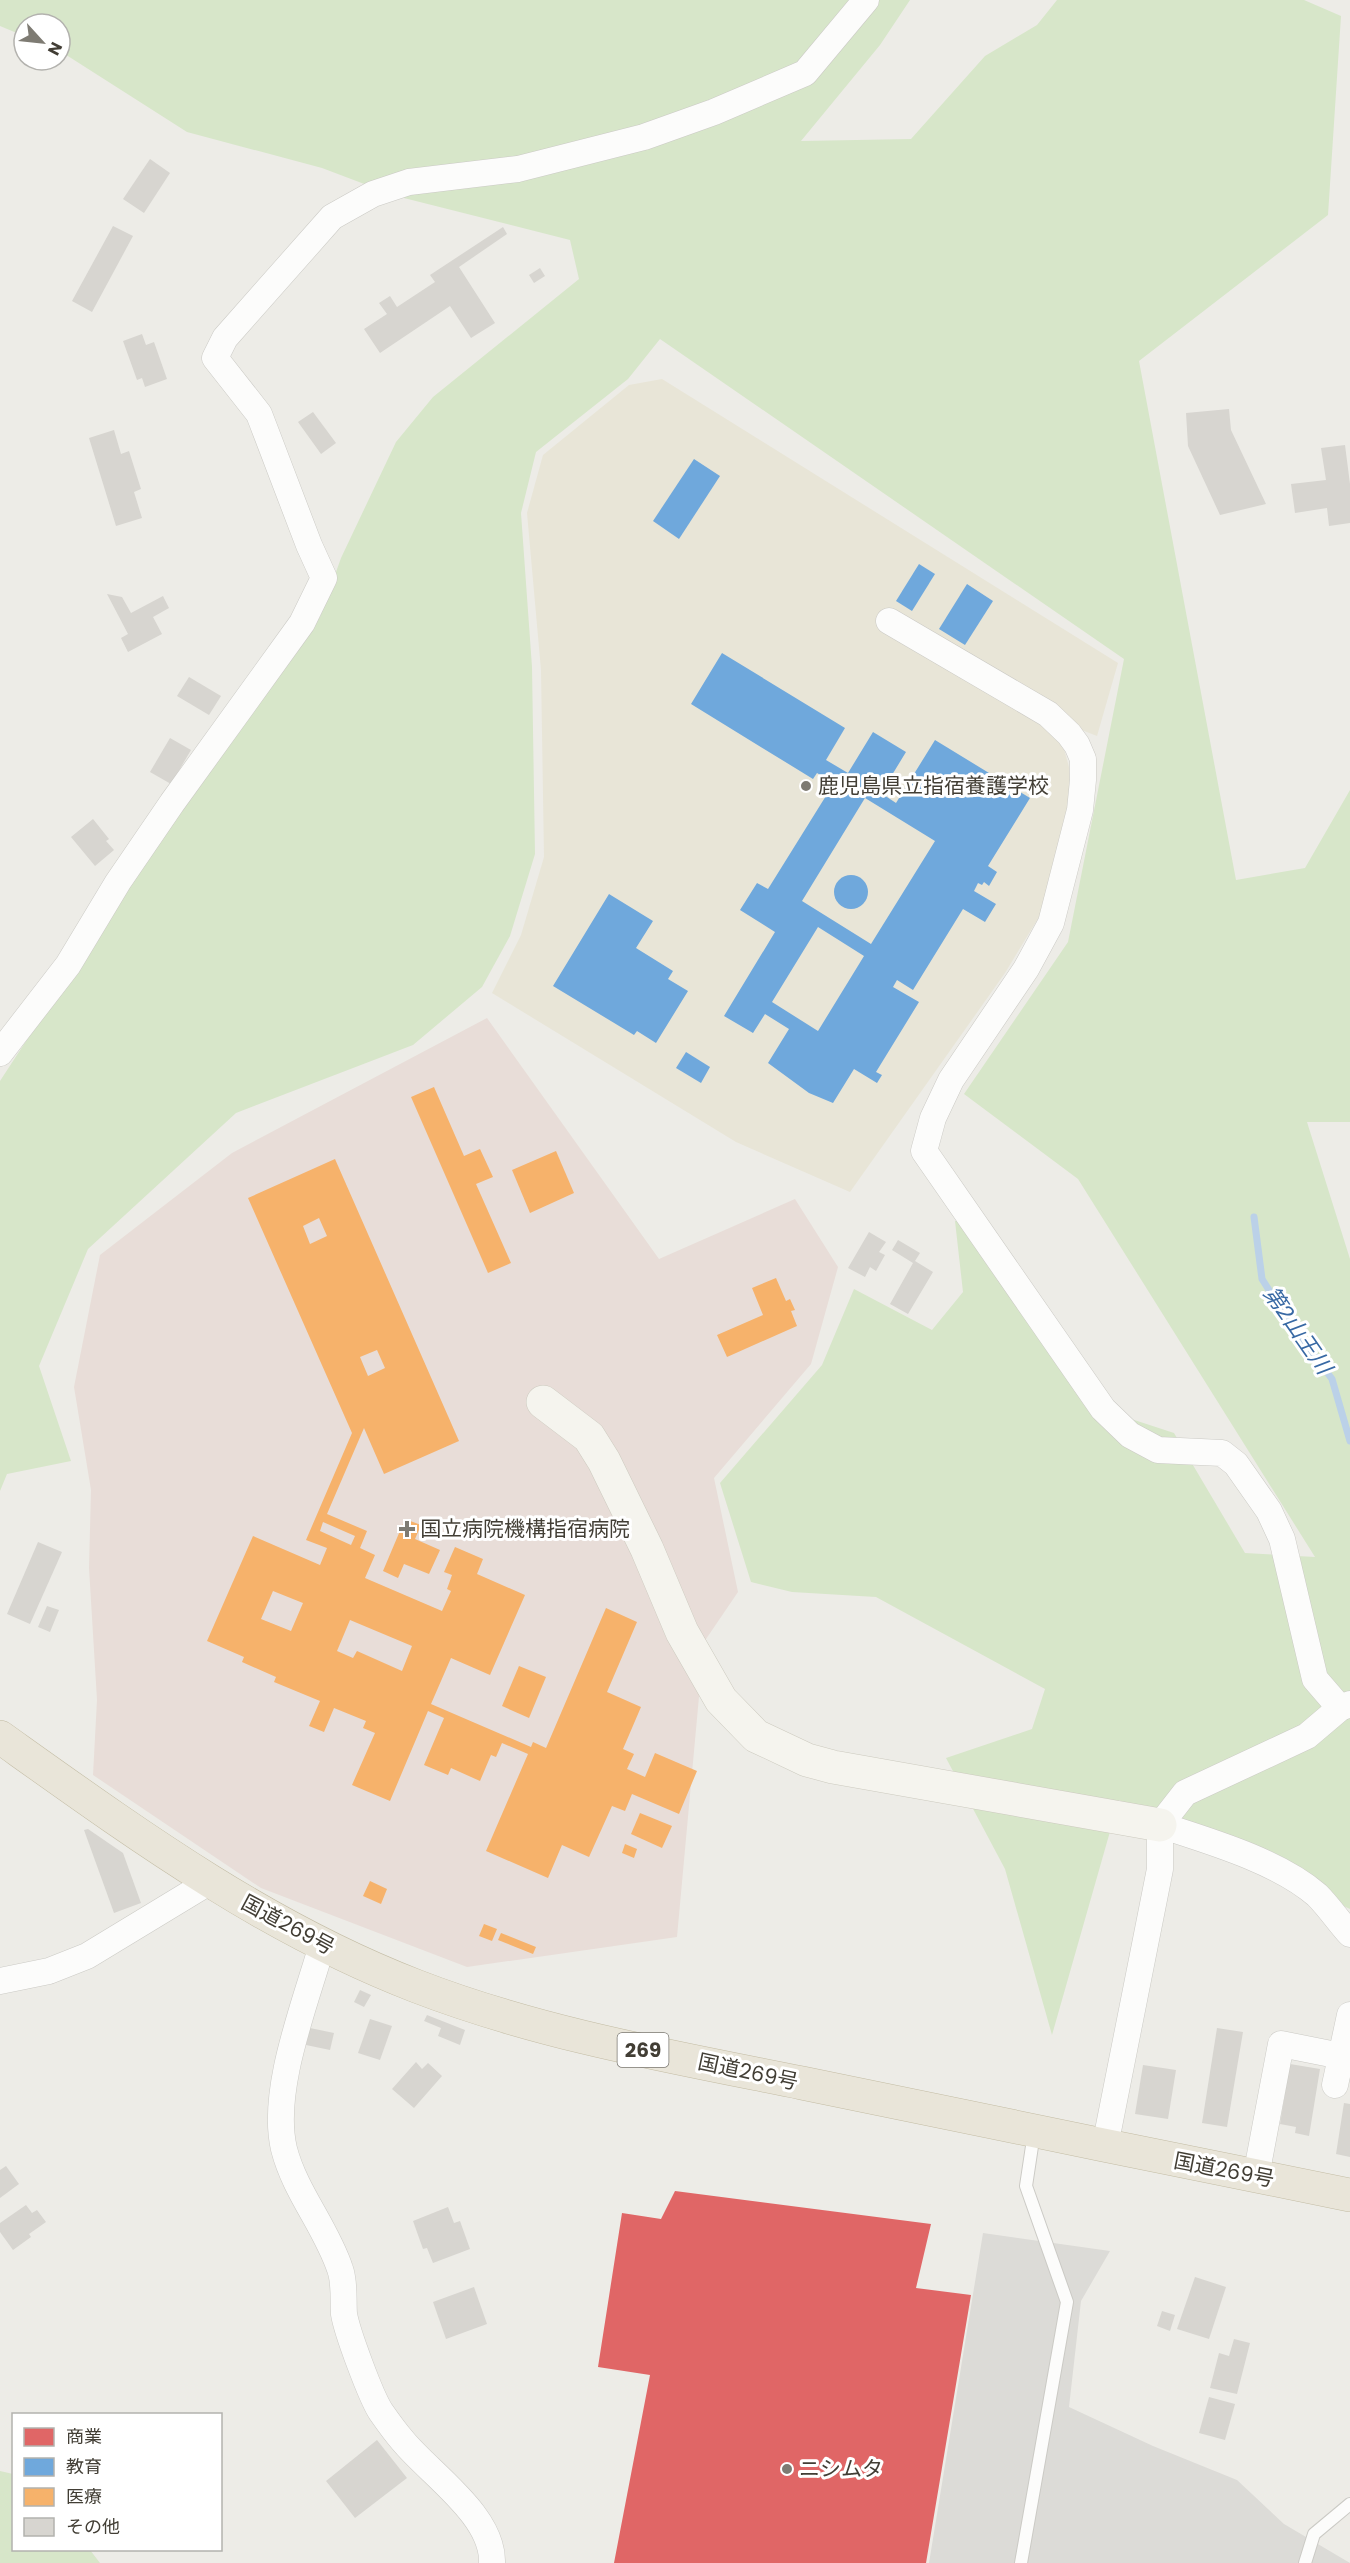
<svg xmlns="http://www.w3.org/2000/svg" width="1350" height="2563" viewBox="0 0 1350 2563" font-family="Poppins,'Noto Sans JP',sans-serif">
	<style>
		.education { fill: #e8e5d7 }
		.medical { fill: #e8ddd8 }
		.green { fill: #d7e6c9 }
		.parking { fill: #dcdbd7 }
		.shops { fill: #e06666 }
		.schools { fill: #6fa8dc; fill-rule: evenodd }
		.health { fill: #f6b26b; fill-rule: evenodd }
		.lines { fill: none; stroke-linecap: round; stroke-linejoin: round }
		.stream { stroke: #bbd1e8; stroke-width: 7 }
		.building { fill: #d7d5d0 }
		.lane-casing { stroke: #cbcac5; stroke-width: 14 }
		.street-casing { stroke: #cbcac5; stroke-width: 27 }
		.secondary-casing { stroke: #cccabf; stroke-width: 34 }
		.highway-casing { stroke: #c3bca4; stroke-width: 34 }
		.lane { stroke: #fcfcfb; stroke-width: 12 }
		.street { stroke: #fcfcfb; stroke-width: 26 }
		.secondary { stroke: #f5f4ee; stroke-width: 33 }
		.highway { stroke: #e9e5d9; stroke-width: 33 }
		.poi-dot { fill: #7e7b73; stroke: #fff; stroke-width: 2 }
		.labels { text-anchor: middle; stroke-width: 6; stroke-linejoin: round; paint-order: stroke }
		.shield { fill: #fff; stroke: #7b7872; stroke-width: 1.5 }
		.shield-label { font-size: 20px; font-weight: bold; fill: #423e35 }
		.poi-label { font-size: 21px; fill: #423e35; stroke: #fff; text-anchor: start }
		.street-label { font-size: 21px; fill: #423e35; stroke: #fff }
		.water-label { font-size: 22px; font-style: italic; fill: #3869a4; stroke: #fff }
	</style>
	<rect width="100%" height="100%" fill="#edece7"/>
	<path class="education" d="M 662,379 L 1118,663 L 1097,736 L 1074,727 L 1062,742 L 1069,767 L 1071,805 L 1042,912 L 1005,973 L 850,1192 L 736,1142 L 492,993 L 521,935 L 544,857 L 541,670 L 527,513 L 543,455 L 629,385 Z"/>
	<path class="medical" d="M 487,1018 L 659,1259 L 795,1199 L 838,1267 L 811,1364 L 714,1478 L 738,1592 L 704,1642 L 677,1937 L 467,1967 L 261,1888 L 93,1775 L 97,1700 L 89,1568 L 91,1490 L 74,1387 L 100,1255 L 232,1153 Z"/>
	<g class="green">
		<path d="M 0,0 L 910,0 L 880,45 L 801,141 L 911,139 L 985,56 L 1037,25 L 1057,0 L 1304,0 L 1341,16 L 1328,215 L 1139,361 L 1236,880 L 1305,868 L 1350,790 L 1350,1122 L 1307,1122 L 1350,1259 L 1350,1909 L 1119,1800 L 1052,2035 L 1005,1869 L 946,1758 L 1032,1729 L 1045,1689 L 876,1597 L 792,1592 L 751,1582 L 720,1483 L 822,1365 L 854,1289 L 932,1330 L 963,1292 L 955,1221 L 974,1220 L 1116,1414 L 1174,1433 L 1245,1553 L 1315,1557 L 1078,1179 L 964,1094 L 1068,942 L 1124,659 L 660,339 L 628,379 L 536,452 L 521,513 L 532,667 L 535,854 L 510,936 L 482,987 L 413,1045 L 236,1113 L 88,1249 L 39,1366 L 71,1461 L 7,1474 L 0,1491 L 0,1081 L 143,862 L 320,617 L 341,558 L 396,442 L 433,397 L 579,279 L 570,240 L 396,196 L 322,168 L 187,132 L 60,51 L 60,24 L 24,24 L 24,36 L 0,26 Z"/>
		<path d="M 0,2471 L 13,2474 L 14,2550 L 90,2550 L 100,2563 L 0,2563 Z"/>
	</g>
	<path class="parking" d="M 983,2233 L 1110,2251 L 1081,2301 L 1069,2407 L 1153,2446 L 1237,2480 L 1284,2524 L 1350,2563 L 929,2563 Z"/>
	<path class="shops" d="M 675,2191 L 931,2224 L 916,2288 L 971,2295 L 926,2563 L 614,2563 L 650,2375 L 598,2367 L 622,2213 L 661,2219 Z"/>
	<g class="schools">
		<path d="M 694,459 L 720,476 L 679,539 L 653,521 Z"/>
		<path d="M 919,564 L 935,574 L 912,611 L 896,601 Z"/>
		<path d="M 967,584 L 993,601 L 965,645 L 939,629 Z"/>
		<path d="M 722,653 L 845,728 L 826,760 L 848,773 L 873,732 L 906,752 L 881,793 L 896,803 L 935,740 L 1030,798 L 988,866 L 997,872 L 989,886 L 984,882 L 982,885 L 978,883 L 974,891 L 996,904 L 985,922 L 963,909 L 913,990 L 897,980 L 893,987 L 919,1002 L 876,1072 L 882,1075 L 877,1083 L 854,1069 L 833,1103 L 809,1093 L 768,1063 L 789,1029 L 765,1014 L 753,1033 L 724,1016 L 775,932 L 740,910 L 757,883 L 768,889 L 834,783 L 817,773 L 813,779 L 691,704 ZM 865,798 L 935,841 L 871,944 L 802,901 ZM 818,927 L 864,956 L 818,1031 L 772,1002 Z"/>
		<circle cx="851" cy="892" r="17"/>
		<path d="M 609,894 L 653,921 L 636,948 L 673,971 L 668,979 L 688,991 L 656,1043 L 637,1031 L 634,1035 L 553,986 Z"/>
		<path d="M 686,1052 L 710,1067 L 701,1083 L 676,1068 Z"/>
	</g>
	<g class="health">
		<path d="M 434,1087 L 464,1156 L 480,1149 L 493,1177 L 476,1184 L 511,1263 L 488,1273 L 411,1097 Z"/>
		<path d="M 556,1151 L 574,1193 L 530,1213 L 512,1170 Z"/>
		<path d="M 335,1159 L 459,1441 L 384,1474 L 364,1428 L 327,1514 L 367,1531 L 360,1548 L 375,1555 L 365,1578 L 442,1611 L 451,1591 L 447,1589 L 452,1575 L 444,1572 L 455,1547 L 483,1559 L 477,1574 L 525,1595 L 490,1675 L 451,1658 L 431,1704 L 531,1747 L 533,1742 L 546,1748 L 606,1608 L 637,1622 L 607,1692 L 641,1707 L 623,1749 L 634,1754 L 627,1769 L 645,1777 L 655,1753 L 697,1771 L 679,1814 L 632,1794 L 625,1811 L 612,1806 L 589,1857 L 562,1845 L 548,1878 L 486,1851 L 528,1754 L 502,1743 L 496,1757 L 491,1755 L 480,1781 L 451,1768 L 448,1775 L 424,1765 L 444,1718 L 428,1711 L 390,1801 L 352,1785 L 375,1733 L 363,1728 L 366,1721 L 334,1708 L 324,1732 L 309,1726 L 320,1701 L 274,1682 L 276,1677 L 242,1662 L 244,1657 L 207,1641 L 253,1536 L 320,1565 L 327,1548 L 306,1540 L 352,1433 L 248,1198 ZM 319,1218 L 327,1236 L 310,1244 L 303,1226 ZM 377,1350 L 385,1368 L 368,1376 L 360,1357 ZM 323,1522 L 355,1536 L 351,1545 L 320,1531 ZM 273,1591 L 303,1603 L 291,1631 L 261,1619 ZM 350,1620 L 412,1646 L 402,1671 L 357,1651 L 353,1658 L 337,1651 Z"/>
		<path d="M 776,1278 L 786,1301 L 790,1299 L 795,1310 L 791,1311 L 797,1326 L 727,1357 L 717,1335 L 763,1315 L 752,1288 Z"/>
		<path d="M 405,1519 L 421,1525 L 415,1539 L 440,1550 L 429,1574 L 404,1564 L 398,1578 L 383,1571 Z"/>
		<path d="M 519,1666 L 546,1677 L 529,1718 L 502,1706 Z"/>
		<path d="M 640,1813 L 672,1826 L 662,1848 L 631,1834 Z"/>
		<path d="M 625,1844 L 637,1849 L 634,1858 L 622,1853 Z"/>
		<path d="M 370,1881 L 387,1889 L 381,1904 L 363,1896 Z"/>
		<path d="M 484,1924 L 497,1929 L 492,1941 L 479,1936 Z"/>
		<path d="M 501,1933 L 536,1947 L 533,1954 L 498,1940 Z"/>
	</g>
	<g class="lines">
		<path class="stream" d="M 1254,1217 L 1262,1279 L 1286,1317 L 1332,1379 L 1350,1441"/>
	</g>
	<g class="building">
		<path d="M 150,159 L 170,173 L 144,213 L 123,199 Z"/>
		<path d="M 113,226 L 133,236 L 92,312 L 72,301 Z"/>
		<path d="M 503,227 L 507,234 L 459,267 L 495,323 L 471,338 L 450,306 L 380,353 L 364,329 L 387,314 L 379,303 L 390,296 L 397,307 L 435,282 L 430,275 Z"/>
		<path d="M 540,268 L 545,276 L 534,283 L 529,275 Z"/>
		<path d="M 142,334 L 146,345 L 154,342 L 167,379 L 145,387 L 142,378 L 137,380 L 123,341 Z"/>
		<path d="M 1229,409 L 1231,430 L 1266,504 L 1220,515 L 1188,446 L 1186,413 Z"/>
		<path d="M 313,412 L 336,443 L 321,454 L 298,422 Z"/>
		<path d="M 114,430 L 121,454 L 129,451 L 141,489 L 134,492 L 142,518 L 116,526 L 89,438 Z"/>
		<path d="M 1345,445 L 1350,484 L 1350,523 L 1329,526 L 1327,508 L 1295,513 L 1291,484 L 1326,480 L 1321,448 Z"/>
		<path d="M 107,594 L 122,597 L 131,613 L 163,596 L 169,608 L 153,617 L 162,634 L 128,652 L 121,638 L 128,634 Z"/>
		<path d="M 189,677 L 221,696 L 209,715 L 177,696 Z"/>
		<path d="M 170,738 L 191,750 L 171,784 L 150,772 Z"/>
		<path d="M 93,819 L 109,839 L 106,841 L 114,850 L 95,866 L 71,837 Z"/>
		<path d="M 869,1232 L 886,1242 L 879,1252 L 885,1255 L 876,1271 L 870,1267 L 865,1277 L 848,1268 Z"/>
		<path d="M 898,1240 L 920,1253 L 915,1261 L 933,1272 L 908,1314 L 890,1304 L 913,1263 L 892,1250 Z"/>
		<path d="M 38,1542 L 62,1552 L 30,1624 L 7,1614 Z"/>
		<path d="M 47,1606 L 59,1610 L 50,1632 L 38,1627 Z"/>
		<path d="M 88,1829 L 123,1853 L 141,1903 L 114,1913 L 84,1830 Z"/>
		<path d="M 360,1990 L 371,1995 L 364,2007 L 354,2002 Z"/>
		<path d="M 427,2015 L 465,2030 L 460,2045 L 438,2036 L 441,2028 L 424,2021 Z"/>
		<path d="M 370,2019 L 392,2026 L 380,2060 L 358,2053 Z"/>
		<path d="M 310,2028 L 334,2033 L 330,2050 L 306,2045 Z"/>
		<path d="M 1217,2028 L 1243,2032 L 1227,2127 L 1202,2123 Z"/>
		<path d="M 416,2062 L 422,2069 L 428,2063 L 442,2076 L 414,2108 L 392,2089 Z"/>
		<path d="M 1290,2064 L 1320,2069 L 1309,2136 L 1295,2133 L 1296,2127 L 1280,2124 Z"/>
		<path d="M 1143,2065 L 1176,2070 L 1168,2119 L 1135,2114 Z"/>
		<path d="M 1344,2103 L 1350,2104 L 1350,2157 L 1336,2154 Z"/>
		<path d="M 6,2166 L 19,2184 L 0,2198 L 0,2170 Z"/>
		<path d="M 26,2205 L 32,2213 L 37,2210 L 46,2222 L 29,2234 L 31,2237 L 13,2250 L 0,2232 L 0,2223 Z"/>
		<path d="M 448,2207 L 454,2223 L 460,2221 L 470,2249 L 433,2263 L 427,2248 L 423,2249 L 413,2221 Z"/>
		<path d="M 1195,2277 L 1226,2287 L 1209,2339 L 1177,2329 Z"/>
		<path d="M 474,2287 L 487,2324 L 446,2339 L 433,2302 Z"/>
		<path d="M 1162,2311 L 1175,2315 L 1170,2331 L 1157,2326 Z"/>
		<path d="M 1234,2339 L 1250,2343 L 1237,2394 L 1210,2388 L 1219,2353 L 1229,2356 Z"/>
		<path d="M 1209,2397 L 1235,2404 L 1225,2440 L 1199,2433 Z"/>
		<path d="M 377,2440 L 407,2478 L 355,2518 L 326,2481 Z"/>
	</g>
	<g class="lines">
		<defs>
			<g id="lane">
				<path d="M 1021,2563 L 1067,2302 L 1026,2186 L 1034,2133"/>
				<path d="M 1305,2563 L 1314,2534 L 1350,2504"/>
			</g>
			<g id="street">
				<path d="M 889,621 L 1048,714 L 1069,734 L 1077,745 L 1083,759 L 1083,780 L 1080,810 L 1051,923 L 1026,969 L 951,1080 L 933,1118 L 924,1151 L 1103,1409 L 1130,1435 L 1158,1450 L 1222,1453 L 1236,1464 L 1269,1511 L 1282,1539 L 1315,1679 L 1340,1708"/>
				<path d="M 0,1053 L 68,965 L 118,882 L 172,803 L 302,623 L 324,578 L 309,545 L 259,414 L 215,358 L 225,338 L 332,217 L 373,194 L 409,182 L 518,169 L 644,137 L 714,112 L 805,73 L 866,0"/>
				<path d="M 1160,1825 C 1209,1841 1278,1861 1317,1895 C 1329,1907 1339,1922 1350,1934"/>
				<path d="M 322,1945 C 306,2002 270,2090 284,2149 C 295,2192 326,2227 340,2269 C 345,2282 343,2300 344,2314 C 347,2332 371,2397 381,2412 C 388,2422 395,2432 403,2441 C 430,2474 494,2516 492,2563"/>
				<path d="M 0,1981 L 49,1971 L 87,1956 L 209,1882"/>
				<path d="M 1335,2085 L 1350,2015"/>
				<path d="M 1105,2146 L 1160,1869 L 1160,1825 L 1185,1793 L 1307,1736 L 1340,1708 L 1350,1704"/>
				<path d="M 1256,2176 L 1281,2044 L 1341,2056"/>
			</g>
			<path id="secondary" d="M 543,1402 L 589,1437 L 604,1461 L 647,1549 L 682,1632 L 721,1700 L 756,1736 L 807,1760 L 833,1767 L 1160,1825"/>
			<path id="highway" d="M 0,1737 C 132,1831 263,1927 416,1986 C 540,2034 673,2057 802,2083 C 985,2121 1167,2158 1350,2195"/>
		</defs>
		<use href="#lane" class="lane-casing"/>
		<use href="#street" class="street-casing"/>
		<use href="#secondary" class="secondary-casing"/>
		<use href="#highway" class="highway-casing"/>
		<use href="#lane" class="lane"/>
		<use href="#street" class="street"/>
		<use href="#secondary" class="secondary"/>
		<use href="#highway" class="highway"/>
	</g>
	<g class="poi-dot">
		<circle cx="806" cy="786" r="6"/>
		<path d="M404 1520h6v6h6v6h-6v6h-6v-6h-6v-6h6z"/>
		<circle cx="787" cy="2469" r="6"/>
	</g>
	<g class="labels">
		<rect class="shield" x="617.5" y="2033" width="51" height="34" rx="4.5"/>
		<g class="shield-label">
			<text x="643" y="2057">269</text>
		</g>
		<g class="poi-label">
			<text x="818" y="793">鹿児島県立指宿養護学校</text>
			<text x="420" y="1536">国立病院機構指宿病院</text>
			<text x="799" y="2476">ニシムタ</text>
		</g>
		<g class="street-label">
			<text transform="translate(288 1925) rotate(28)" y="7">国道269号</text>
			<text transform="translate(748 2072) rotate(12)" y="7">国道269号</text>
			<text transform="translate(1224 2170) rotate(11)" y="7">国道269号</text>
		</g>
		<g class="water-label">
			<text transform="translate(1298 1330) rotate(55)" y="8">第2山王川</text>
		</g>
	</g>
	<rect x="12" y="2413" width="210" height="138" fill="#ffffff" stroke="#b3b2ae" stroke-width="1.5"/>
	<rect x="24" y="2428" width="30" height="18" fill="#e06666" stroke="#b3b2ae" stroke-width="1.5"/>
	<text x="66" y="2443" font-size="18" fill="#423e35">商業</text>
	<rect x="24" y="2458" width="30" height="18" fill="#6fa8dc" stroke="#b3b2ae" stroke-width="1.5"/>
	<text x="66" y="2473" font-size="18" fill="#423e35">教育</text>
	<rect x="24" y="2488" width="30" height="18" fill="#f6b26b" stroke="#b3b2ae" stroke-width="1.5"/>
	<text x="66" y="2503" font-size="18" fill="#423e35">医療</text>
	<rect x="24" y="2518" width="30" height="18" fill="#d7d5d0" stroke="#b3b2ae" stroke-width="1.5"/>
	<text x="66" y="2533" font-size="18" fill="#423e35">その他</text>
	<g transform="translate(42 42) rotate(117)"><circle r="28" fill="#ffffff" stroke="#b3b2ae" stroke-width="1.5"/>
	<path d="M0-4.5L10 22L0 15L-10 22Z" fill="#7e7b73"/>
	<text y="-9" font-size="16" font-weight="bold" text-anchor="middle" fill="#423e35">N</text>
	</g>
</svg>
